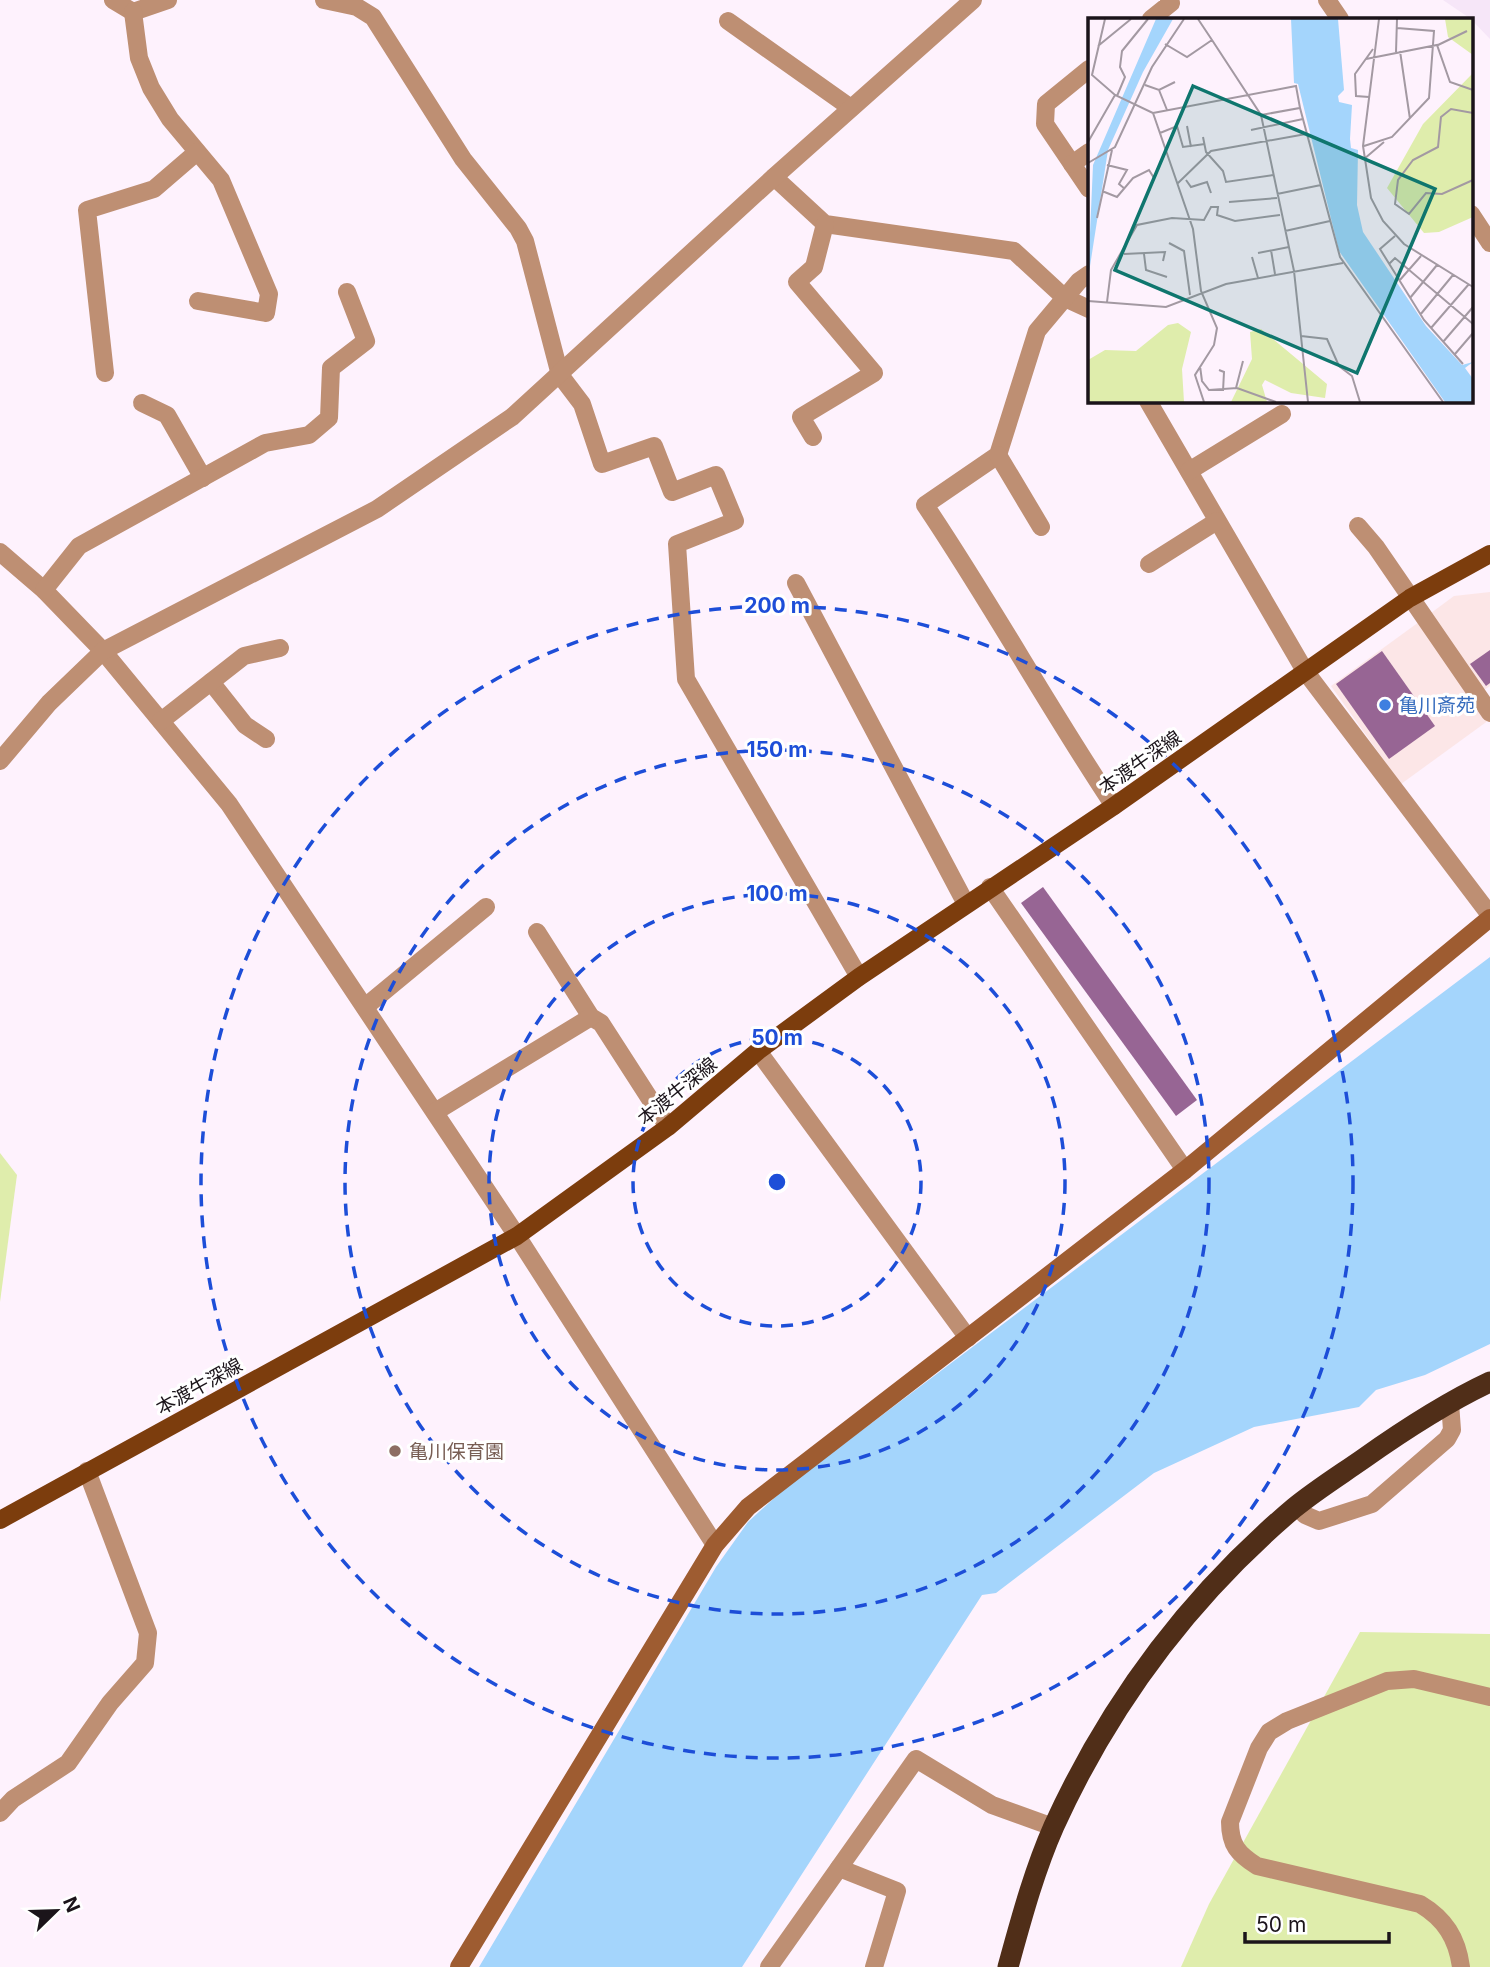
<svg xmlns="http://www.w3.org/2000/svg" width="1490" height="1967" viewBox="0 0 1490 1967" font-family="Inter,'Noto Sans JP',sans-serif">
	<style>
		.commercial { fill: #fce6e7 }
		.education { fill: #f6e6f8 }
		.green { fill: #dfedac }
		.water { fill: #a4d5fc }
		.building { fill: #976594 }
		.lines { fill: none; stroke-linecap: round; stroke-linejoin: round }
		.street { stroke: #be8f73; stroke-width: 18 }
		.secondary { stroke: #9e5c31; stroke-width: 18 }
		.primary { stroke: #7c3d0d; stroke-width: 18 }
		.highway { stroke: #502e18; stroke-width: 21 }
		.ring { fill: none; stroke: #1d4ed8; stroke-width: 3.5; stroke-dasharray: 12 9 }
		.shop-dot { fill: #3f7fe0; stroke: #fff; stroke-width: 2.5 }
		.education-dot { fill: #8d6e63; stroke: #fff; stroke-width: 2.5 }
		.labels { text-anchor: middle; stroke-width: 6; stroke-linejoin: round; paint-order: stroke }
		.shop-label { font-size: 19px; fill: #366cbe; stroke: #fff; text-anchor: start }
		.street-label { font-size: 19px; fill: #1b141a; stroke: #fff }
		.education-label { font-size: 19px; fill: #785e54; stroke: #fff; text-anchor: start }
		.inset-road { fill: none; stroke: #a399a2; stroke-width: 2 }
		.view { fill: #0f766e; fill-opacity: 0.15; stroke: #0f766e; stroke-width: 3.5 }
		.inset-edge { fill: none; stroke: #1b141a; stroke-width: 3.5 }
		.centre { fill: #1d4ed8; stroke: #fff; stroke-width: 3.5 }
		.ring-label { font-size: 21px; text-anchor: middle; font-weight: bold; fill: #1d4ed8; stroke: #fff; stroke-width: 6; stroke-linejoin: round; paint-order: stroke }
	</style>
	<rect width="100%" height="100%" fill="#fef2fd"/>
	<g class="commercial">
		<path d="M 1490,592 L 1490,686 L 1481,692 L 1427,616 L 1454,596 Z"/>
		<path d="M 1419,622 L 1489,720 L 1401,784 L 1331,686 Z"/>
	</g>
	<path class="education" d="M 1443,0 L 1490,0 L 1490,39 L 1471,19 Z"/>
	<g class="green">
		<path d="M 0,1153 L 17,1175 L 0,1302 Z"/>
		<path d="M 1360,1632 L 1490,1634 L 1490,1967 L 1181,1967 L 1209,1904 Z"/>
	</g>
	<path class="water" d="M 1490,957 L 1490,1344 L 1425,1375 L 1376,1390 L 1359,1407 L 1254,1427 L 1154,1473 L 996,1593 L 982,1595 L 742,1967 L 479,1967 L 716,1567 L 748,1522 L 784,1489 Z"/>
	<g class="building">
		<path d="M 1490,650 L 1490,683 L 1486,686 L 1470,664 Z"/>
		<path d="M 1382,651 L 1435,726 L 1389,759 L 1336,684 Z"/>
		<path d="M 1043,887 L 1197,1100 L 1176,1116 L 1021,903 Z"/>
	</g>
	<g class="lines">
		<g class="street">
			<path d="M 113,0 L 133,12 L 168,0"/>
			<path d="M 324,0 L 357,7 L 373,17 L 463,159 L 518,228 L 525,241 L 560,375 L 582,404 L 602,464 L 654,446 L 672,492 L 716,475 L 735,521 L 677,544 L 686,679 L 859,977"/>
			<path d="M 1327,0 L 1340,19"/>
			<path d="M 133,12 L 139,58 L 151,88 L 170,119 L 221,180 L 269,294 L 266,313 L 198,301"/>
			<path d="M 1151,19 L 1171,3 L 1169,0"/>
			<path d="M 728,21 L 851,108"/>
			<path d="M 1089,69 L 1046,104 L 1045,124 L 1089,189"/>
			<path d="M 1072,164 L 1089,152"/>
			<path d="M 774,177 L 825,224 L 1014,251 L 1065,298 L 1089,309"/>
			<path d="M 1471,214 L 1490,243"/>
			<path d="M 1089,274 L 1079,281 L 1037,331 L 998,455 L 925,505 C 991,603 1048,707 1114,806"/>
			<path d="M 105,373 L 87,210 L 154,189 L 197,152"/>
			<path d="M 1148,401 L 1305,671 L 1490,915"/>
			<path d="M 142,403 L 167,415 L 203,478"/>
			<path d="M 813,437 L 801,417 L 874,373 L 797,282 L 814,267 L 825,224"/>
			<path d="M 998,455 L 1041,527"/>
			<path d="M 1189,471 L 1282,414"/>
			<path d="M 1358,526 L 1376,547 L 1490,713"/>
			<path d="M 0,552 L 44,590 L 103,651 L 229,804 L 517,1236 L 715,1545"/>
			<path d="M 1149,564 L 1217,521"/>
			<path d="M 796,583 L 966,904"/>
			<path d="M 44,590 L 79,546 L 265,443 L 309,435 L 329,418 L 331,368 L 366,341 L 347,292"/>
			<path d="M 211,682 L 245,725 L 266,739"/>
			<path d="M 161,721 L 244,656 L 280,648"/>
			<path d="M 0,761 L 49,703 L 103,651 L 377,509 L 512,417 L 774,177 L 973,0"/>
			<path d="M 990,887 L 1185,1170"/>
			<path d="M 537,932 L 591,1017 L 601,1023 L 668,1127"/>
			<path d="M 365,1007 L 486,907"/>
			<path d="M 758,1051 L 968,1338"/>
			<path d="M 435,1112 L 591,1017"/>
			<path d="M 1296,1506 L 1305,1515 L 1319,1521 L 1372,1504 L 1447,1439 L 1452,1430 L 1450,1403"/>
			<path d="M 0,1813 L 13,1799 L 68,1763 L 110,1703 L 145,1663 L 148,1633 L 87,1471"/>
			<path d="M 839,1868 L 897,1891 L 874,1967"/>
			<path d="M 769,1967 L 916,1759 L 992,1805 L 1053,1827"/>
			<path d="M 1461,1967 C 1457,1938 1445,1919 1420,1904 L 1257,1866 C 1238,1854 1230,1845 1230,1822 L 1259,1748 L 1269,1732 L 1287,1721 L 1387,1681 L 1414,1679 L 1490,1697"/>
		</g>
		<path class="secondary" d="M 459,1967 L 715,1545 L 748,1507 L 1185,1170 L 1490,918"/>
		<path class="primary" d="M 0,1520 L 517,1236 L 668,1127 L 758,1051 L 859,977 L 1114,806 L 1410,598 L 1490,554"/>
		<path class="highway" d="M 1008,1967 C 1021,1920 1034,1871 1054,1826 C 1110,1703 1191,1595 1294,1508 C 1316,1490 1340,1475 1363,1459 C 1404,1430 1445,1403 1490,1382"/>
	</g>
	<g class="ring">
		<circle cx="777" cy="1182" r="144"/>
		<circle cx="777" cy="1182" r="288"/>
		<circle cx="777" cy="1182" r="432"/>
		<circle cx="777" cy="1182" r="576"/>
	</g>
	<circle class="shop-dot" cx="1385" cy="705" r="7"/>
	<circle class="education-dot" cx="395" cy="1451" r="7"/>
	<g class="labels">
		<g class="shop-label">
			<text x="1399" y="712">亀川斎苑</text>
		</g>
		<g class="street-label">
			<text transform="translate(1140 762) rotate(-35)" y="7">本渡牛深線</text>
			<text transform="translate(677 1091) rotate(-39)" y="7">本渡牛深線</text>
			<text transform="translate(199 1386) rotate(-29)" y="7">本渡牛深線</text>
		</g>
		<g class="education-label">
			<text x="409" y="1458">亀川保育園</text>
		</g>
	</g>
	<g transform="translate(1088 18)">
		<rect width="385" height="385" fill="#fef2fd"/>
		<path d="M 357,1 L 385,1 L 385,37 L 360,19 ZM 385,55 L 385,199 L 351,214 L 336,215 L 299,170 L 335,106 ZM 90,305 L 103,314 L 94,351 L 96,384 L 0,384 L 0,342 L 17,332 L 48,333 L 80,307 ZM 173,311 L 239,366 L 237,380 L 203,375 L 177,362 L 174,367 L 179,384 L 143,384 L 164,341 L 162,314 Z" fill="#dfedac"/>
		<path d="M 68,1 L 85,1 L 55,54 L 20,132 L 0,261 L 5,147 ZM 203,1 L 250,1 L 256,72 L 250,78 L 251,84 L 264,87 L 262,121 L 263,130 L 270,132 L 269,187 L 275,214 L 338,308 L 374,347 L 385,344 L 377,350 L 385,361 L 385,384 L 357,384 L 251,233 L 210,66 L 206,65 Z" fill="#a4d5fc"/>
		<path class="inset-road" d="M 17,1 L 4,57 L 27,77 L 65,95 L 105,211 L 113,273 L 129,310 L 126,327 L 107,357 L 116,384M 110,1 L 124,22M 291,1 L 275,128 L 283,180 L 295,203 L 316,226 L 385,269M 124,22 L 173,97 L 206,253 L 220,384M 77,26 L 99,39 L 124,22M 350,27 L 379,13M 10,28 L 43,1M 312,33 L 322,101M 308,34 L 309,1M 278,41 L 349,27 L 362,64 L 385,72M 57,67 L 71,72 L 87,64M 71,72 L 79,92M 29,78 L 37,59 L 32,49 L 34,33 L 60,1M 281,79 L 268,78 L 267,56 L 285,31M 65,95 L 208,68 L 212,90M 385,95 L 363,91 L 353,99 L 350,129 L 325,142 L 310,162 L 307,186 L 321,196 L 338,175 L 354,176 L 385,162M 173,97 L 212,90 L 252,239 L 355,384M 99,108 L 103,129M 163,112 L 215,101M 72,115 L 89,108 L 95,129 L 117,126M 115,119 L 118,134 L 135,153 L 138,164 L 185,157M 0,124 L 27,77M 276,128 L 304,119 L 341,80 L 346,13 L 309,10M 276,141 L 296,124M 0,145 L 27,129 L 64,49 L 96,1M 19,147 L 39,152 L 31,166 L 37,171M 98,162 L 103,169 L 119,164 L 123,175M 89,166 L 123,133 L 218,116M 0,167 L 0,145M 14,173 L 29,179 L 45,160 L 61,152 L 66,160M 189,176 L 233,167M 141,184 L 189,180M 9,200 L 24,132M 197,213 L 242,203M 307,218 L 292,231 L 336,302 L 375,346M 81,225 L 96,233 L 102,277M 183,232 L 187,256M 170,235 L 201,229M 36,236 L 77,234 L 75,243M 56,236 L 58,252 L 79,259M 164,239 L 170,260M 301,246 L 307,240 L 385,306M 311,263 L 333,238M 322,280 L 349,247M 0,283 L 78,289 L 138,266 L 255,245M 19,284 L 23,252 L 49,207 L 84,200 L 116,202 L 123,189 L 130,189 L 129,197 L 147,203 L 192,197M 332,297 L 365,257M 343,310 L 381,266M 213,318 L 239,321 L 251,348 L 264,358 L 272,384M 355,324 L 385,289M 367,336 L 385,315M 112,348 L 114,363 L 121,372 L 149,370 L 188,384M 131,352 L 136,354 L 135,373M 148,370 L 155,343"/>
		<path class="view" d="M 105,68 L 347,171 L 269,355 L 27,252 Z"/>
		<rect width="385" height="385" class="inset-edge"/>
	</g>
	<circle cx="777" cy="1182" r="10" class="centre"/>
	<g class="ring-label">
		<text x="777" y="613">200 m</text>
		<text x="777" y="757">150 m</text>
		<text x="777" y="901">100 m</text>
		<text x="777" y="1045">50 m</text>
	</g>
	<g transform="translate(56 1911) rotate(67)" stroke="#ffffff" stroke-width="5" paint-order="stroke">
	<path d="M0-5L12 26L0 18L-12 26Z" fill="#1b141a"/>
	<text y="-10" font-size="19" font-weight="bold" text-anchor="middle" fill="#1b141a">N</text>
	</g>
	<path d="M1245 1932v10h144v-10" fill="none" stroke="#1b141a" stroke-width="3.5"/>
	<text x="1256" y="1932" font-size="21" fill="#1b141a" stroke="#ffffff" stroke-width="5" paint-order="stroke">50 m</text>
</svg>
